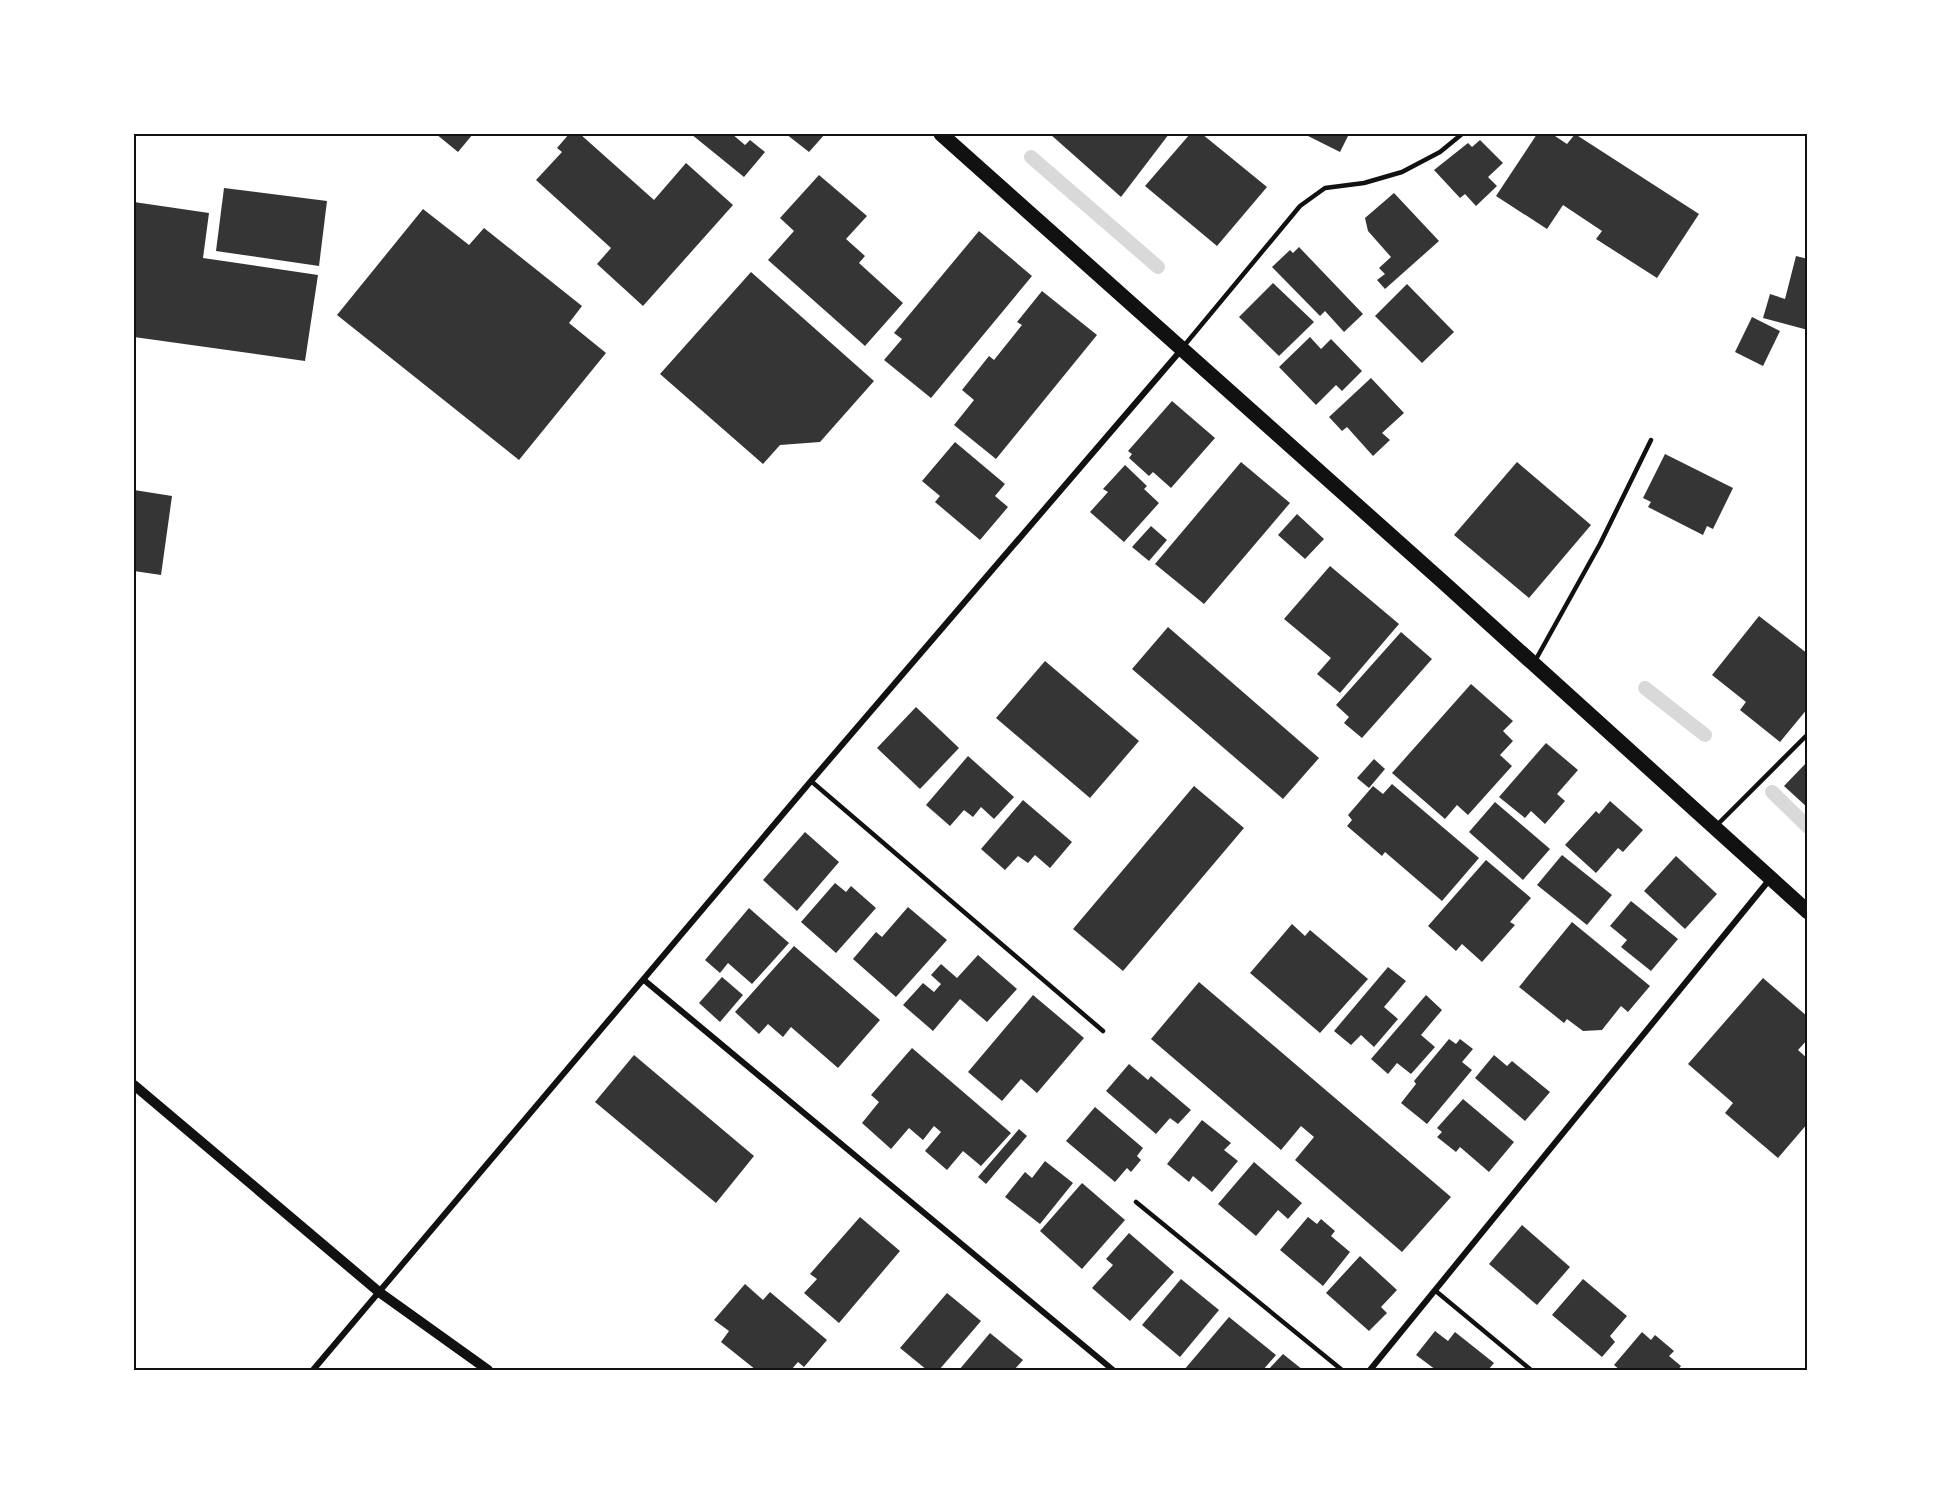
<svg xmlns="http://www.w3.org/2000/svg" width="1941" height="1504" viewBox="0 0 1941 1504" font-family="Ubuntu,sans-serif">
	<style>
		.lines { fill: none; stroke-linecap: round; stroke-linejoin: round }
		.stream { stroke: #d9d9d9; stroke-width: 14 }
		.building { fill: #353535 }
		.service { stroke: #111; stroke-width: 4.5 }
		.minor { stroke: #111; stroke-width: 6 }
		.tertiary { stroke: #111; stroke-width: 10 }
		.primary { stroke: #111; stroke-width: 15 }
		.neatline { fill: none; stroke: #111; stroke-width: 2 }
	</style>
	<rect width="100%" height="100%" fill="#fff"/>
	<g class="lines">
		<g class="stream">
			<path d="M 1031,157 L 1158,267"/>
			<path d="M 1645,688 L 1705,735"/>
			<path d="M 1772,792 L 1808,827"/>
		</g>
	</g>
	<g class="building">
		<path d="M 436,134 L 473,134 L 458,152 Z"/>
		<path d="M 569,134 L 580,134 L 654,200 L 686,163 L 733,205 L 643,306 L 597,264 L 611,248 L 536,180 L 562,152 L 557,148 Z"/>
		<path d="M 691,134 L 732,134 L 745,145 L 750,140 L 765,152 L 744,177 Z"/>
		<path d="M 786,134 L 825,134 L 809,152 Z"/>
		<path d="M 1050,134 L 1169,134 L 1121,197 Z"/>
		<path d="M 1190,134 L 1202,134 L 1267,187 L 1217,246 L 1145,186 Z"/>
		<path d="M 1304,134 L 1349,134 L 1340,152 Z"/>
		<path d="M 1537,134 L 1552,134 L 1567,144 L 1575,134 L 1699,214 L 1657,278 L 1596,239 L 1602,231 L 1563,205 L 1547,229 L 1496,196 Z"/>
		<path d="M 1480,140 L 1503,163 L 1488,177 L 1497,186 L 1476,206 L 1465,194 L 1460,198 L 1434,170 L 1468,143 L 1472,147 Z"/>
		<path d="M 819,175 L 867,216 L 846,239 L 865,256 L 859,263 L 903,303 L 865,346 L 768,260 L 794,231 L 780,218 Z"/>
		<path d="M 224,188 L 327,201 L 319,266 L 216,251 Z"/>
		<path d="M 1394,193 L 1439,241 L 1385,289 L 1377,280 L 1385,274 L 1379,268 L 1391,257 L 1368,231 L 1365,218 Z"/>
		<path d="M 134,202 L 209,213 L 203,258 L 318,275 L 305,361 L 134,337 Z"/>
		<path d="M 423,209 L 469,245 L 484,228 L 582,306 L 569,323 L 606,353 L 519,460 L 337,315 Z"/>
		<path d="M 979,231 L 1032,276 L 931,398 L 884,360 L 902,339 L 894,333 Z"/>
		<path d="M 1299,247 L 1363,314 L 1344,332 L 1325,311 L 1320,316 L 1272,267 L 1290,250 L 1293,253 Z"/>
		<path d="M 1796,256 L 1808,259 L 1808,330 L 1763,318 L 1770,294 L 1785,299 Z"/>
		<path d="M 751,272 L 874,381 L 820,442 L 780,445 L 763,464 L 660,374 Z"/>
		<path d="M 1273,283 L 1314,322 L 1279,356 L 1239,317 Z"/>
		<path d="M 1407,284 L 1454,332 L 1422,363 L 1375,316 Z"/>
		<path d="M 1042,291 L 1097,335 L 996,459 L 954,425 L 974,400 L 962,390 L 989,356 L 994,360 L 1022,325 L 1017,322 Z"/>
		<path d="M 1752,317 L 1780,331 L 1763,366 L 1735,352 Z"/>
		<path d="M 1310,337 L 1321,349 L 1331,339 L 1362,371 L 1342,391 L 1336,385 L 1316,405 L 1279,367 Z"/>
		<path d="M 1371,378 L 1404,413 L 1382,433 L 1390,440 L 1373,456 L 1347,427 L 1342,431 L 1329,417 Z"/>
		<path d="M 1172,401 L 1215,438 L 1171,488 L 1153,472 L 1149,476 L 1129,458 L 1132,454 L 1128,451 Z"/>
		<path d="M 955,442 L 1005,484 L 995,496 L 1008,507 L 980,540 L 935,502 L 940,496 L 922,481 Z"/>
		<path d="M 1665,454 L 1733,488 L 1713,529 L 1707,526 L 1703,535 L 1648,507 L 1651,502 L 1643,498 Z"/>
		<path d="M 1241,462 L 1290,503 L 1204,604 L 1155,564 Z"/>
		<path d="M 1517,462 L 1591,525 L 1529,598 L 1454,535 Z"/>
		<path d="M 1125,465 L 1147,486 L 1144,489 L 1159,503 L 1124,542 L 1090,512 L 1108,492 L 1103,489 Z"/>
		<path d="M 134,490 L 172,496 L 161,575 L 134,571 Z"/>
		<path d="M 1297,514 L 1324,539 L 1305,559 L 1278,535 Z"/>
		<path d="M 1151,526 L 1167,540 L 1149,561 L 1132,547 Z"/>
		<path d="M 1330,566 L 1399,624 L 1340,693 L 1317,674 L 1331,658 L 1284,619 Z"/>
		<path d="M 1759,616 L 1808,654 L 1808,708 L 1780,742 L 1740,710 L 1746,702 L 1712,675 Z"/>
		<path d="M 1168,627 L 1319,758 L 1283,799 L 1132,669 Z"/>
		<path d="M 1401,632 L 1432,659 L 1362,738 L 1344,723 L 1349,717 L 1336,705 Z"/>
		<path d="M 1045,661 L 1139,741 L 1090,798 L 996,718 Z"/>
		<path d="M 1471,684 L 1513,721 L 1503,731 L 1513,741 L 1500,755 L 1512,766 L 1468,815 L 1457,805 L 1445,819 L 1392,773 Z"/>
		<path d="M 916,707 L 959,748 L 920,789 L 877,748 Z"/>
		<path d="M 1546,743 L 1578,770 L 1557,794 L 1565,801 L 1545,824 L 1531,811 L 1525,818 L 1499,797 Z"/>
		<path d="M 968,756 L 1014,797 L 994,819 L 981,807 L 973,817 L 964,810 L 950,826 L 926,805 Z"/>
		<path d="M 1374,759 L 1385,769 L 1369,788 L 1357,778 Z"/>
		<path d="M 1808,761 L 1808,808 L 1784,786 Z"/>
		<path d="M 1392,784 L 1479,858 L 1442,901 L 1385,852 L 1382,856 L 1347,826 L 1352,820 L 1348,815 L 1373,786 L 1383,794 Z"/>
		<path d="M 1194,786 L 1244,828 L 1123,971 L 1073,929 Z"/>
		<path d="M 1023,800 L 1072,842 L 1050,868 L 1035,855 L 1028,863 L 1018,856 L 1005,870 L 981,849 Z"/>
		<path d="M 1610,801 L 1643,830 L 1623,852 L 1618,848 L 1596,873 L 1565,845 L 1596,811 L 1599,814 Z"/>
		<path d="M 1495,802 L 1550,849 L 1523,880 L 1469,832 Z"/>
		<path d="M 805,832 L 839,862 L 797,911 L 763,880 Z"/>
		<path d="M 1562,855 L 1612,895 L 1587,925 L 1537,885 Z"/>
		<path d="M 1676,856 L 1717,894 L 1685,929 L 1644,891 Z"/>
		<path d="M 1486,860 L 1531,898 L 1510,922 L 1515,925 L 1482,962 L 1462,944 L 1456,951 L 1428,926 Z"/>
		<path d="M 835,883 L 846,892 L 851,886 L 876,908 L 836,953 L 801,922 Z"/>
		<path d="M 1631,901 L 1678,939 L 1651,971 L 1621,947 L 1627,940 L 1610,926 Z"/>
		<path d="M 908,907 L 947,940 L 896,997 L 853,959 L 876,932 L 882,937 Z"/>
		<path d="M 749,908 L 789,943 L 752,984 L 728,963 L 720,973 L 705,960 Z"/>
		<path d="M 1572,922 L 1650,986 L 1628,1012 L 1621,1006 L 1602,1030 L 1583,1031 L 1567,1019 L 1564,1023 L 1519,987 Z"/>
		<path d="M 1292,924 L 1305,936 L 1310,930 L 1368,979 L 1320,1033 L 1250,973 Z"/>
		<path d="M 794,946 L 880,1020 L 838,1068 L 791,1027 L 783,1037 L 768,1024 L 759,1034 L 735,1012 Z"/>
		<path d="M 978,955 L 1017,989 L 987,1022 L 960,999 L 933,1031 L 903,1005 L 923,983 L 934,992 L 941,984 L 931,975 L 941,964 L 957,978 Z"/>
		<path d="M 1388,967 L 1406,981 L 1384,1007 L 1398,1019 L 1374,1047 L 1361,1035 L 1351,1045 L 1334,1031 Z"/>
		<path d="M 722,977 L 743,995 L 720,1022 L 699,1003 Z"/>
		<path d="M 1763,978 L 1808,1017 L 1808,1039 L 1798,1050 L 1808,1059 L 1808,1123 L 1778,1158 L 1725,1113 L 1733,1103 L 1688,1064 Z"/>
		<path d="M 1199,982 L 1451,1197 L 1402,1252 L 1295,1160 L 1314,1137 L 1301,1126 L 1281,1150 L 1151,1039 Z"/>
		<path d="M 1033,995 L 1084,1038 L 1037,1093 L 1021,1079 L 1002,1101 L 968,1072 Z"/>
		<path d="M 1426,995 L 1442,1010 L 1421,1035 L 1435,1047 L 1411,1074 L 1397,1063 L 1388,1074 L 1371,1059 Z"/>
		<path d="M 1449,1039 L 1456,1044 L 1460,1039 L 1473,1049 L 1462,1062 L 1472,1070 L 1427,1124 L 1401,1103 L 1416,1084 L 1414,1081 Z"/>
		<path d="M 912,1048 L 1011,1133 L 981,1166 L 963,1151 L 947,1170 L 925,1151 L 941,1132 L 934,1126 L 923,1140 L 909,1128 L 891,1149 L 862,1123 L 879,1102 L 871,1095 Z"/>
		<path d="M 634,1055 L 754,1156 L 716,1203 L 595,1102 Z"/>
		<path d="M 1494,1055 L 1507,1066 L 1512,1061 L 1550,1092 L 1525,1121 L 1475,1078 Z"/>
		<path d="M 1129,1064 L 1148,1080 L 1151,1076 L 1191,1110 L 1178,1124 L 1170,1118 L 1156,1134 L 1106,1091 Z"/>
		<path d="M 1463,1099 L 1514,1142 L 1489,1172 L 1460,1147 L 1456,1152 L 1437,1137 L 1442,1132 L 1437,1128 Z"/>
		<path d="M 1095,1107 L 1143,1148 L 1137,1156 L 1141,1160 L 1131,1172 L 1127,1168 L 1115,1182 L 1066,1141 Z"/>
		<path d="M 1202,1120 L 1231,1143 L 1224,1150 L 1238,1161 L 1212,1192 L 1193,1176 L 1189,1182 L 1167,1164 Z"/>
		<path d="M 1019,1129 L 1027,1136 L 986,1184 L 978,1177 Z"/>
		<path d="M 1045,1161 L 1073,1183 L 1040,1224 L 1005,1197 L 1025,1172 L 1032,1178 Z"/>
		<path d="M 1254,1162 L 1302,1203 L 1288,1219 L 1278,1210 L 1256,1236 L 1218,1204 Z"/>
		<path d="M 1082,1183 L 1125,1220 L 1082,1269 L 1040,1231 Z"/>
		<path d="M 860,1217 L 900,1251 L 839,1323 L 804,1293 L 817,1279 L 810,1274 Z"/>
		<path d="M 1308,1217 L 1317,1224 L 1321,1219 L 1335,1231 L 1331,1236 L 1350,1252 L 1323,1286 L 1280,1250 Z"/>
		<path d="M 1522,1225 L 1570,1267 L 1537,1305 L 1489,1264 Z"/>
		<path d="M 1129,1233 L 1174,1272 L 1130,1321 L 1092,1288 L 1113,1265 L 1106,1259 Z"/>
		<path d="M 1360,1256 L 1397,1290 L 1381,1307 L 1387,1313 L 1369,1331 L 1326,1293 Z"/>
		<path d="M 1181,1279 L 1219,1310 L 1180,1357 L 1142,1325 Z"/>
		<path d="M 1583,1279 L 1627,1316 L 1610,1336 L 1615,1342 L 1602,1357 L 1552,1315 Z"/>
		<path d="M 745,1284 L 763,1300 L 770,1292 L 827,1340 L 804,1367 L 798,1362 L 791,1370 L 756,1370 L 721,1342 L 729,1331 L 714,1320 Z"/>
		<path d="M 947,1293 L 981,1321 L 939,1370 L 927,1370 L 900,1348 Z"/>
		<path d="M 1229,1317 L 1276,1355 L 1263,1370 L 1184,1370 Z"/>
		<path d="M 1435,1331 L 1448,1341 L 1455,1332 L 1494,1363 L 1488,1370 L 1436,1370 L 1416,1355 Z"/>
		<path d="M 1642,1332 L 1651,1340 L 1655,1335 L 1674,1351 L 1669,1356 L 1681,1366 L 1678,1370 L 1620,1370 L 1614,1365 Z"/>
		<path d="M 990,1333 L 1023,1360 L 1014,1370 L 959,1370 Z"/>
		<path d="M 1283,1354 L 1303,1370 L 1268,1370 Z"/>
	</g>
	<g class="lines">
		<g class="service">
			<path d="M 1183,347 L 1300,206 L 1325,188 L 1364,183 L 1402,172 L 1440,152 L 1462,134"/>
			<path d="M 1535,661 L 1600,544 L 1651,440"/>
			<path d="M 811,781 L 1103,1031"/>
			<path d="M 1716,826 L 1808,734"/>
			<path d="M 1136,1202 L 1342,1370"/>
			<path d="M 1437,1292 L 1531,1370"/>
		</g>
		<g class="minor">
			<path d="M 644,980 L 1113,1370"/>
			<path d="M 313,1370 L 811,781 L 1182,349"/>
			<path d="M 1370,1370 L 1770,879"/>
		</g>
		<path class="tertiary" d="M 134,1085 L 379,1292 L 488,1370"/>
		<path class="primary" d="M 941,134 L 1443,582 L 1808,912"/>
	</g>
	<rect width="1941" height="1504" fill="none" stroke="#ffffff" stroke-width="270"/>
	<rect x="135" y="135" width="1671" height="1234" class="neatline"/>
</svg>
